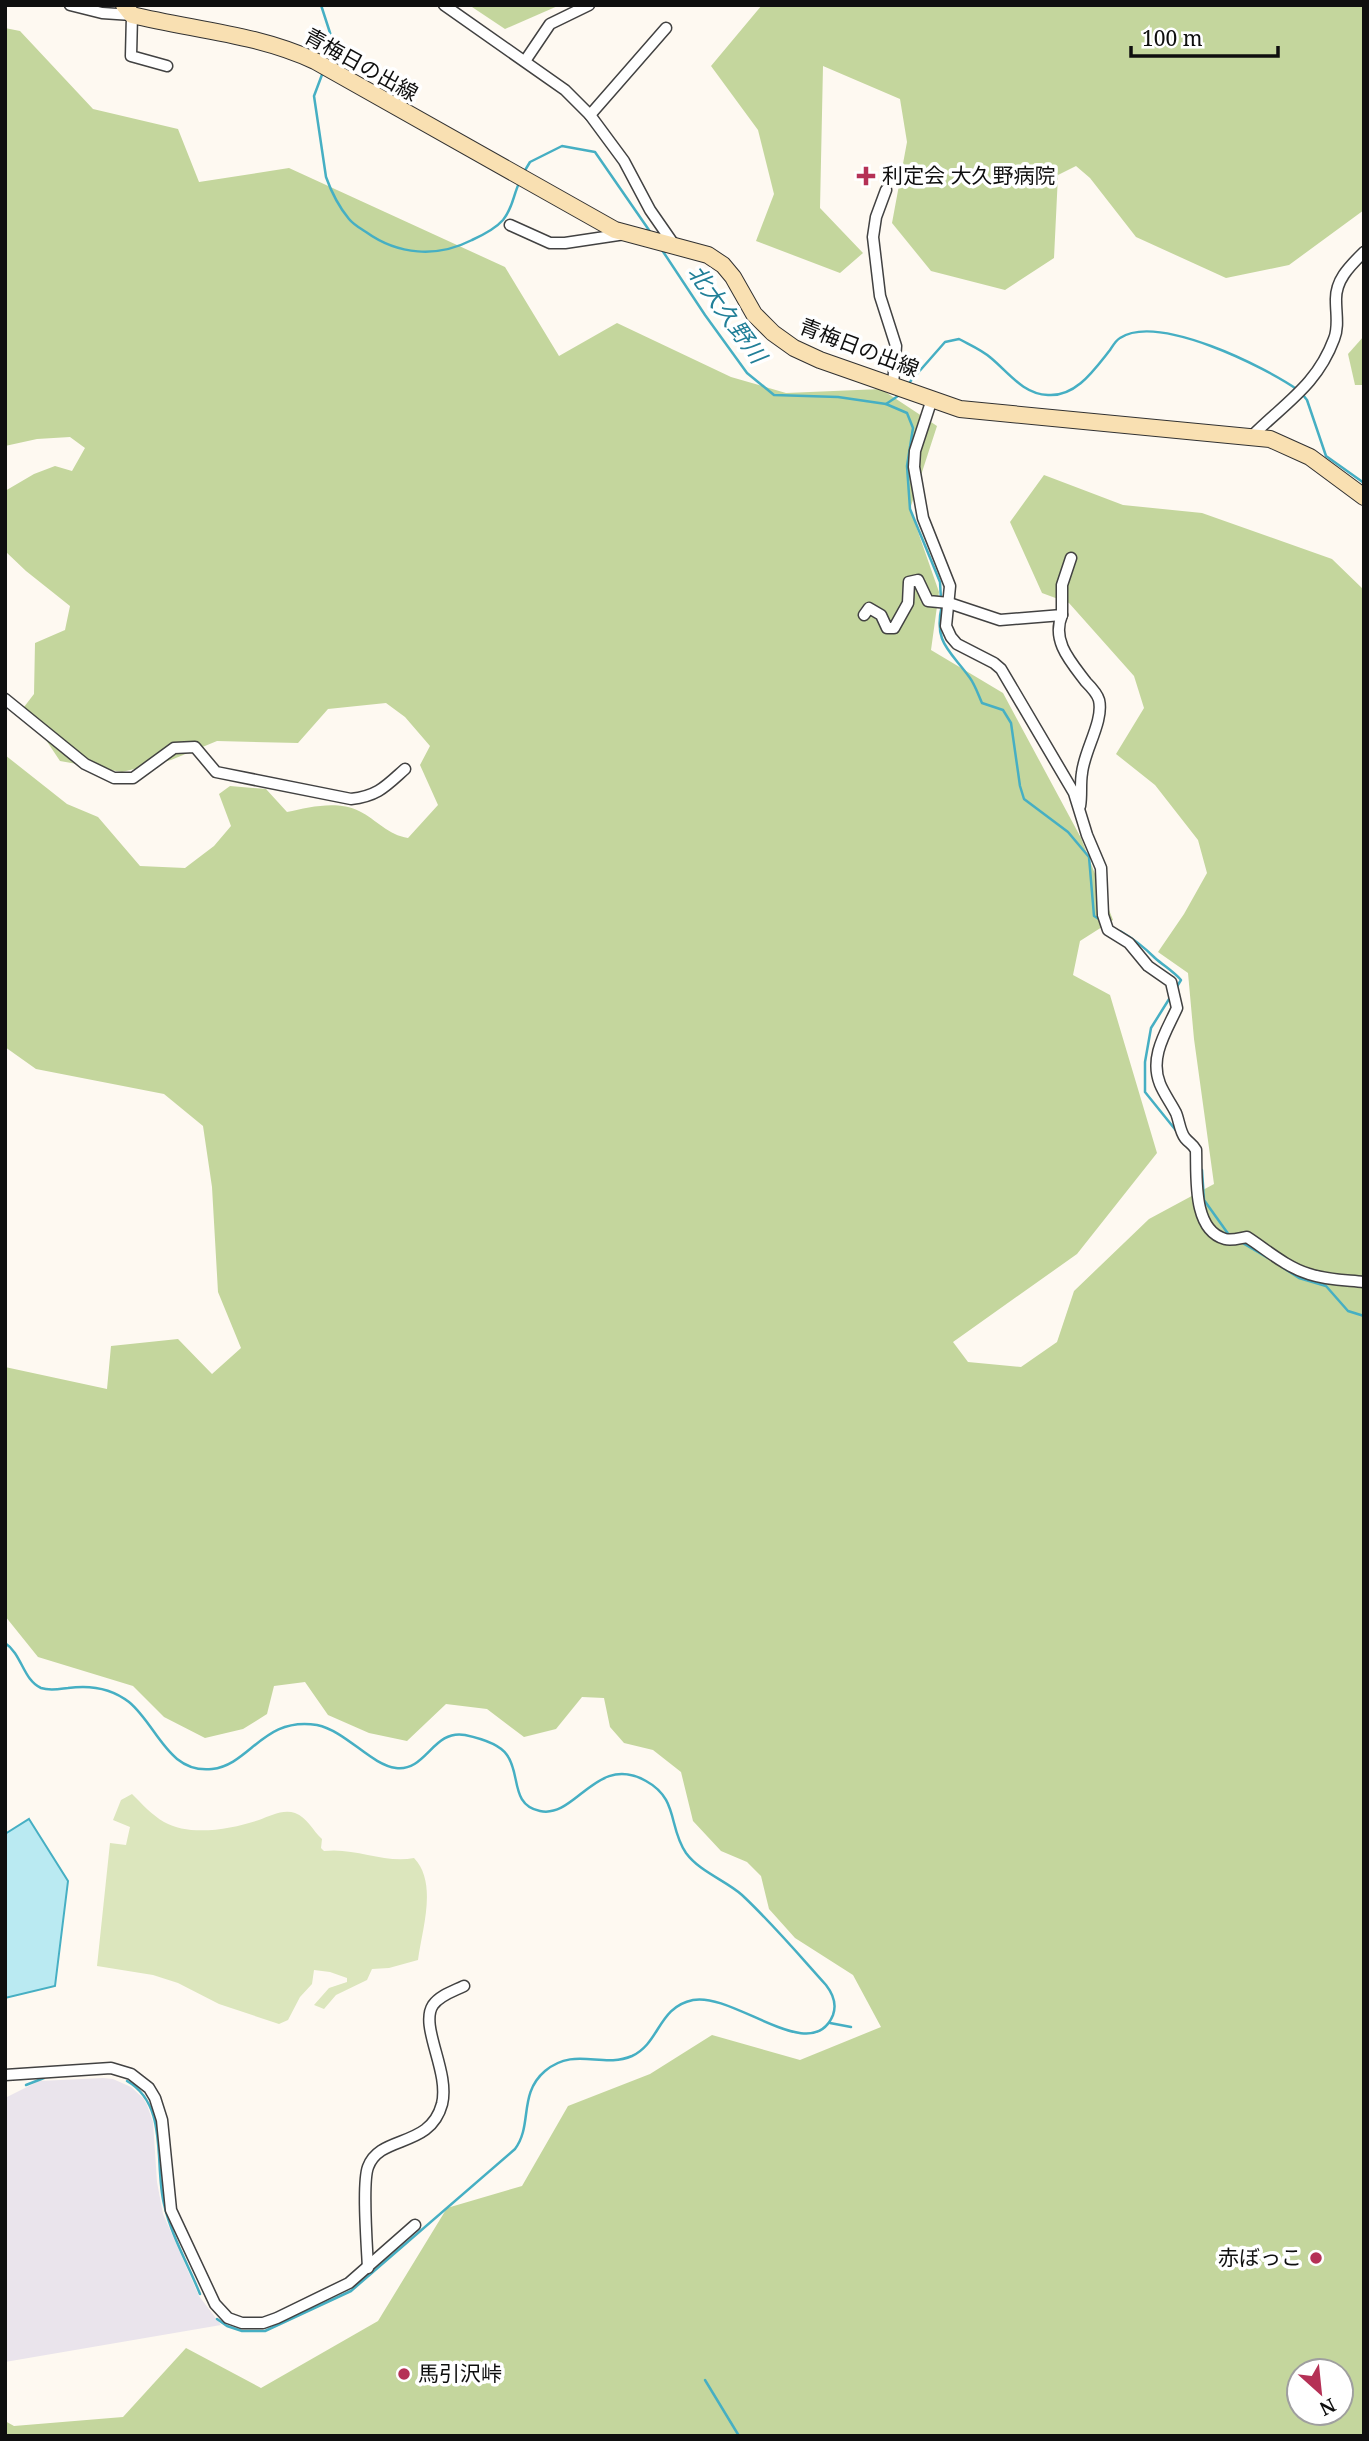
<svg xmlns="http://www.w3.org/2000/svg" width="1369" height="2441" viewBox="0 0 1369 2441" font-family="'Noto Serif','Noto Sans JP',serif">
	<style>
		.industrial { fill: #eae4ec }
		.green { fill: #dce6bd }
		.forest { fill: #c4d69d; fill-rule: evenodd }
		.water { fill: #baeaf2; stroke: #46afc3; stroke-width: 2 }
		.lines { fill: none; stroke-linecap: round; stroke-linejoin: round }
		.stream { stroke: #46afc3; stroke-width: 2.5 }
		.street-casing { stroke: #424242; stroke-width: 13 }
		.secondary-casing { stroke: #313131; stroke-width: 18 }
		.street { stroke: #fff; stroke-width: 10 }
		.secondary { stroke: #f9e0b2; stroke-width: 16 }
		.poi-dot { fill: #b53156; stroke: #fff; stroke-width: 2.5 }
		.labels { text-anchor: middle; stroke-width: 7; stroke-linejoin: round; paint-order: stroke }
		.street-label { font-size: 21px; fill: #0f0f0f; stroke: #fff }
		.poi-label { font-size: 21px; fill: #0f0f0f; stroke: #fff; text-anchor: start }
		.water-label { font-size: 23px; font-style: italic; fill: #217f98; stroke: #fff }
	</style>
	<rect width="100%" height="100%" fill="#fef9f1"/>
	<path class="industrial" d="M 103,2078 L 113,2079 L 131,2087 L 143,2098 L 147,2105 L 153,2122 L 157,2182 L 163,2214 L 199,2296 L 221,2325 L 5,2362 L 5,2098 L 39,2081 Z"/>
	<path class="green" d="M 132,1794 C 142,1804 152,1815 164,1822 C 190,1837 232,1829 259,1820 C 270,1816 283,1809 295,1813 C 307,1817 313,1831 322,1839 L 321,1848 L 324,1851 C 355,1847 385,1864 414,1858 C 438,1883 422,1929 418,1960 L 389,1968 L 372,1969 L 367,1980 L 336,1995 L 324,2009 L 314,2005 L 329,1988 L 347,1982 L 347,1978 L 330,1972 L 314,1970 L 312,1984 L 300,1997 L 288,2020 L 279,2024 L 219,2004 L 178,1983 L 153,1975 L 97,1966 L 110,1843 L 126,1845 L 130,1827 L 113,1820 L 121,1800 Z"/>
	<g class="forest">
		<path d="M 469,5 L 560,5 L 505,29 Z"/>
		<path d="M 762,5 L 1364,5 L 1364,210 L 1289,265 L 1226,278 L 1136,237 L 1090,178 L 1076,166 L 1058,175 L 1054,258 L 1005,290 L 931,271 L 892,223 L 907,142 L 900,99 L 823,66 L 820,208 L 863,253 L 840,273 L 756,241 L 774,194 L 758,130 L 711,66 Z"/>
		<path d="M 5,28 L 20,31 L 93,109 L 178,129 L 199,182 L 289,168 L 505,267 L 559,356 L 617,323 L 731,377 L 786,393 L 881,389 L 937,426 L 910,509 L 939,592 L 931,650 L 1003,693 L 1081,838 L 1113,920 L 1080,941 L 1073,975 L 1110,995 L 1157,1153 L 1077,1254 L 953,1342 L 968,1362 L 1021,1367 L 1057,1342 L 1074,1291 L 1149,1219 L 1214,1184 L 1194,1039 L 1188,973 L 1158,952 L 1184,914 L 1207,873 L 1198,840 L 1155,785 L 1116,754 L 1144,708 L 1134,676 L 1069,603 L 1042,593 L 1010,522 L 1044,475 L 1123,505 L 1202,513 L 1332,559 L 1364,590 L 1364,2436 L 5,2436 L 5,2421 L 14,2426 L 123,2417 L 186,2348 L 261,2388 L 378,2321 L 447,2208 L 522,2186 L 568,2106 L 650,2074 L 712,2035 L 800,2060 L 881,2027 L 853,1975 L 795,1938 L 769,1909 L 761,1876 L 747,1862 L 721,1851 L 693,1821 L 681,1772 L 653,1750 L 624,1743 L 610,1727 L 604,1698 L 582,1697 L 556,1729 L 524,1737 L 487,1709 L 446,1704 L 407,1741 L 369,1733 L 328,1715 L 305,1682 L 274,1686 L 267,1714 L 243,1729 L 205,1738 L 164,1717 L 133,1686 L 38,1657 L 5,1616 L 5,1367 L 107,1389 L 111,1346 L 178,1339 L 212,1374 L 241,1348 L 218,1292 L 212,1187 L 203,1126 L 164,1094 L 36,1069 L 5,1047 L 5,755 L 67,804 L 98,817 L 140,866 L 185,868 L 214,846 L 231,826 L 219,794 L 230,786 L 266,789 L 287,812 C 310,807 337,800 359,811 C 377,820 388,835 408,838 L 438,805 L 420,765 L 430,746 L 405,717 L 386,703 L 328,709 L 298,743 L 217,741 L 171,760 L 122,772 L 60,761 L 24,707 L 34,694 L 35,643 L 65,630 L 70,606 L 26,571 L 5,551 L 5,491 L 34,474 L 55,466 L 72,471 L 85,448 L 70,437 L 37,439 L 5,446 ZM 1299,2371 L 1341,2371 L 1341,2413 L 1299,2413 Z"/>
		<path d="M 1364,336 L 1364,385 L 1355,385 L 1348,354 Z"/>
	</g>
	<path class="water" d="M 29,1819 L 68,1881 L 55,1986 L 5,1998 L 5,1834 Z"/>
	<g class="lines">
		<g class="stream">
			<path d="M 321,5 L 332,39 L 326,59"/>
			<path d="M 323,72 L 314,96 L 326,177 C 331,191 339,207 349,219 C 354,225 360,228 366,232 C 398,255 437,258 472,240 C 483,235 496,228 503,220 C 513,208 513,195 520,181"/>
			<path d="M 524,172 L 530,162 L 562,146 L 595,152 L 651,233"/>
			<path d="M 662,250 L 705,315 L 747,373 L 774,395 L 838,397 L 886,404 L 901,394"/>
			<path d="M 909,383 L 945,342 L 959,339 C 970,345 982,350 991,358 C 1009,373 1023,394 1048,395 C 1076,397 1094,370 1110,350 C 1112,347 1116,340 1120,338 C 1158,313 1265,367 1298,390"/>
			<path d="M 1303,395 L 1307,400 L 1326,456 L 1364,483"/>
			<path d="M 886,404 L 907,413 L 913,428 L 907,466 L 910,509 L 940,582 L 941,599"/>
			<path d="M 942,605 C 933,643 950,650 970,678 C 975,685 978,694 982,703 L 1003,710 L 1011,723 L 1020,786 L 1024,799 L 1068,832 L 1089,857 L 1094,916 L 1099,919"/>
			<path d="M 1120,931 C 1134,939 1144,947 1155,958 C 1164,966 1173,971 1181,980 L 1176,988"/>
			<path d="M 1171,996 L 1151,1028 L 1145,1062 L 1145,1092 L 1178,1133"/>
			<path d="M 1202,1170 L 1204,1200 L 1229,1235"/>
			<path d="M 1241,1242 L 1268,1258"/>
			<path d="M 1282,1267 L 1299,1278 L 1326,1286 L 1348,1311 L 1364,1316"/>
			<path d="M 5,1643 C 22,1654 23,1680 41,1688 C 50,1691 59,1689 68,1688 C 89,1685 111,1688 129,1702 C 157,1725 168,1774 212,1769 C 250,1765 263,1716 317,1725 C 346,1731 371,1765 396,1768 C 426,1772 433,1729 465,1735 C 479,1738 499,1743 507,1755 C 521,1774 510,1805 540,1811 C 576,1819 596,1753 646,1781 C 679,1799 668,1827 686,1853 C 700,1872 725,1880 742,1895 C 772,1923 799,1955 826,1985 C 833,1994 837,2004 833,2015 C 812,2067 734,1992 693,2000 C 658,2007 660,2043 632,2056 C 602,2069 575,2046 545,2071 C 518,2094 533,2125 515,2149 L 351,2291 L 265,2331 L 242,2331 L 227,2326 L 217,2319"/>
			<path d="M 830,2023 L 851,2027"/>
			<path d="M 127,2081 C 169,2105 154,2164 164,2204 C 171,2235 188,2264 200,2294"/>
			<path d="M 26,2085 L 44,2078"/>
			<path d="M 705,2380 L 739,2436"/>
		</g>
		<defs>
			<g id="street">
				<path d="M 70,5 L 102,13 L 132,15 L 131,56 L 167,66"/>
				<path d="M 444,5 L 565,90 L 590,115 L 624,161 L 650,210 L 675,246"/>
				<path d="M 525,61 L 550,24 L 589,5"/>
				<path d="M 590,115 L 666,28"/>
				<path d="M 886,190 L 876,217 L 873,237 L 880,296 L 896,346 L 893,385"/>
				<path d="M 510,225 L 550,243 L 565,243 L 625,234"/>
				<path d="M 932,399 L 915,451 L 914,467 L 923,518 L 950,586 L 946,626 L 951,637 L 957,644 L 994,663 L 1001,669 L 1074,793 L 1087,835 L 1101,868 L 1103,915 L 1108,930 L 1129,943 L 1148,966 L 1171,982 L 1177,1008 C 1166,1032 1149,1057 1160,1084 C 1164,1094 1171,1103 1176,1113 C 1179,1120 1180,1132 1185,1138 C 1189,1143 1193,1144 1196,1150 C 1197,1176 1192,1230 1225,1239 C 1232,1241 1240,1238 1247,1237 C 1267,1250 1286,1267 1309,1274 C 1327,1280 1345,1280 1364,1282"/>
				<path d="M 1252,436 C 1285,403 1317,385 1334,339 C 1339,327 1336,314 1336,301 C 1335,280 1350,266 1364,252"/>
				<path d="M 864,615 L 869,608 L 881,615 L 887,628 L 894,628 L 908,603 L 909,582 L 918,580 L 928,601 L 949,603 L 1000,620 L 1062,615 L 1062,585 L 1071,558"/>
				<path d="M 1062,615 C 1051,641 1071,662 1086,682 C 1091,687 1097,693 1099,700 C 1104,721 1084,751 1082,773 C 1080,784 1082,795 1080,806"/>
				<path d="M 5,699 L 85,764 L 114,778 L 133,778 L 174,748 L 195,747 L 216,772 L 351,799 C 378,796 386,786 405,769"/>
				<path d="M 5,2075 L 111,2068 L 131,2074 L 149,2088 L 155,2098 L 162,2120 L 171,2210 L 215,2304 L 228,2318 L 242,2323 L 263,2323 L 277,2318 L 349,2283 L 415,2225"/>
				<path d="M 368,2268 C 367,2247 362,2183 368,2167 C 380,2134 430,2149 442,2104 C 450,2071 419,2026 433,2005 C 440,1995 454,1991 464,1986"/>
			</g>
			<path id="secondary" d="M 124,5 L 132,15 C 194,30 257,34 315,61 L 615,230 L 708,255 L 723,265 L 733,277 L 754,314 L 773,333 L 794,348 L 820,360 L 960,409 L 1270,439 L 1310,457 L 1364,497"/>
		</defs>
		<use href="#street" class="street-casing"/>
		<use href="#secondary" class="secondary-casing"/>
		<use href="#street" class="street"/>
		<use href="#secondary" class="secondary"/>
	</g>
	<g class="poi-dot">
		<path d="M862.5 165.5h7v7h7v7h-7v7h-7v-7h-7v-7h7z"/>
		<circle cx="1316" cy="2258" r="7"/>
		<circle cx="404" cy="2374" r="7"/>
	</g>
	<g class="labels">
		<g class="street-label">
			<text transform="translate(361 65) rotate(29)" y="7">青梅日の出線</text>
			<text transform="translate(859 348) rotate(21)" y="7">青梅日の出線</text>
		</g>
		<g class="poi-label">
			<text x="882" y="183">利定会 大久野病院</text>
			<text x="1302" y="2265" text-anchor="end">赤ぼっこ</text>
			<text x="418" y="2381">馬引沢峠</text>
		</g>
		<g class="water-label">
			<text transform="translate(727 314) rotate(54)" y="8">北大久野川</text>
		</g>
	</g>
	<rect width="1369" height="2441" fill="none" stroke="#0f0f0f" stroke-width="14"/>
	<g transform="translate(1320 2392) rotate(153)"><circle r="33" fill="#ffffff" stroke="#9f9f9f" stroke-width="2"/>
	<path d="M0-5L12 26L0 18L-12 26Z" fill="#b53156"/>
	<text y="-10" font-size="19" font-weight="bold" text-anchor="middle" fill="#0f0f0f">N</text>
	</g>
	<path d="M1131 46v10h147v-10" fill="none" stroke="#0f0f0f" stroke-width="3.5"/>
	<text x="1142" y="46" font-size="21" fill="#0f0f0f" stroke="#ffffff" stroke-width="5" paint-order="stroke">100 m</text>
</svg>
